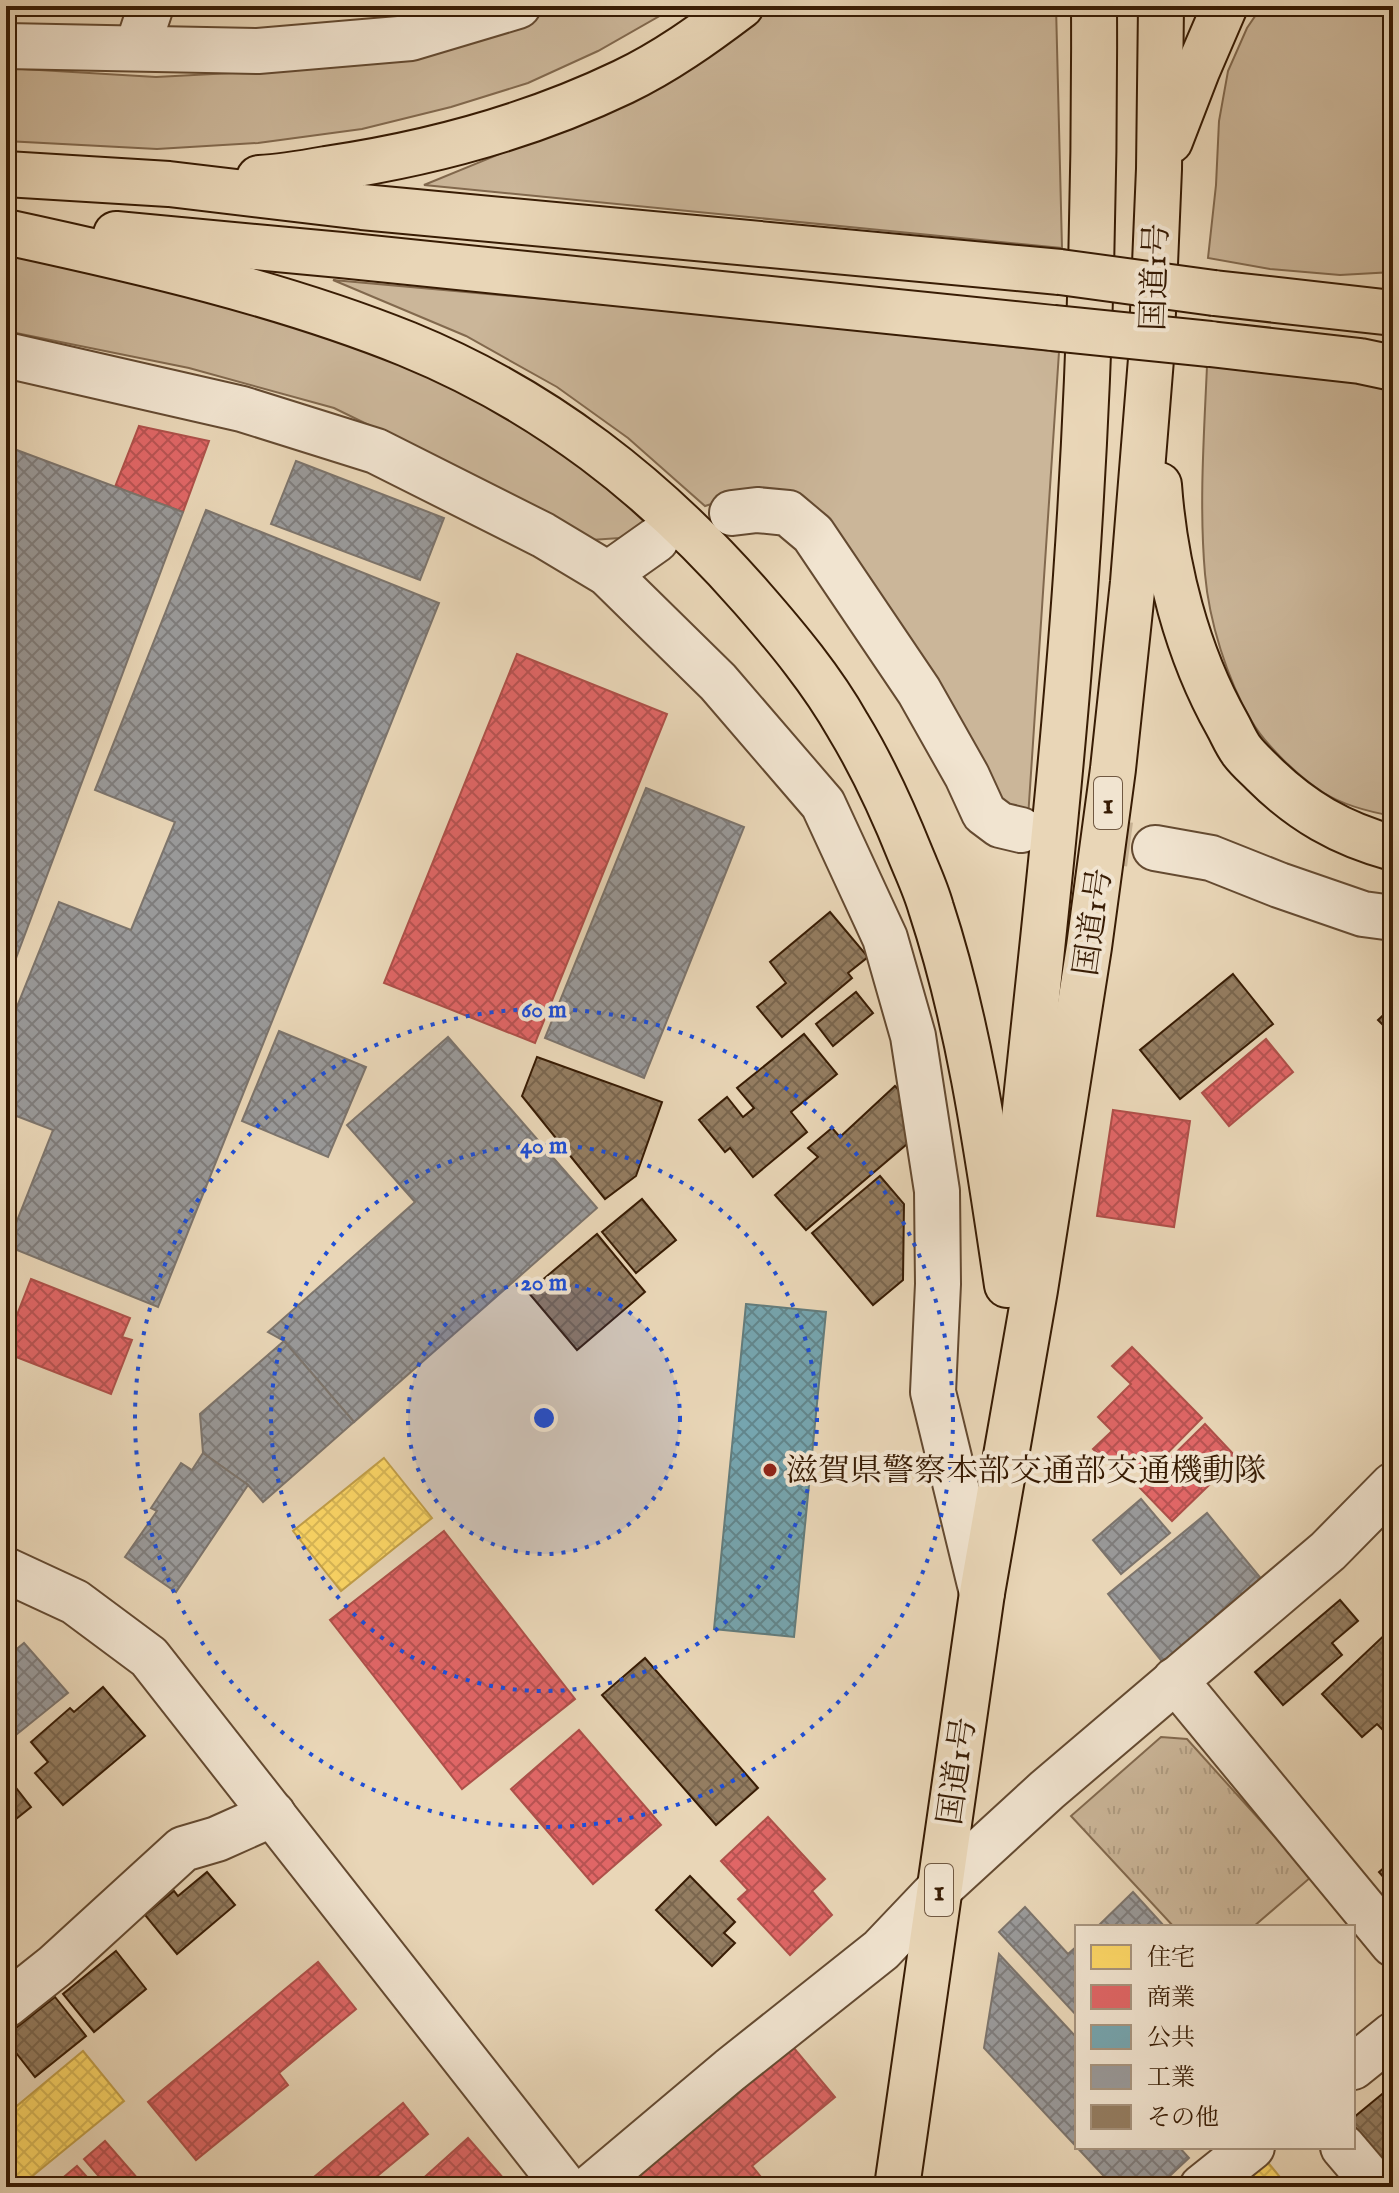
<svg xmlns="http://www.w3.org/2000/svg" width="1399" height="2193" viewBox="0 0 1399 2193" font-family="'IM FELL English','Noto Serif JP',serif">
	<style>
		.grass { fill: #cbb699; stroke: #82694e; stroke-width: 2 }
		.park { fill: url(#park-tufts); stroke: #82694e; stroke-width: 2 }
		.homes { fill: url(#homes-cross-hatch); stroke: #c3a049; stroke-width: 2 }
		.shops { fill: url(#shops-cross-hatch); stroke: #ae5049; stroke-width: 2 }
		.public { fill: url(#public-cross-hatch); stroke: #637c7c; stroke-width: 2 }
		.industry { fill: url(#industry-cross-hatch); stroke: #7c746c; stroke-width: 2 }
		.building { fill: url(#building-cross-hatch); stroke: #381c04; stroke-width: 2 }
		.lines { fill: none; stroke-linecap: round; stroke-linejoin: round }
		.minor-tunnel { stroke: #c6b193; stroke-width: 44; stroke-dasharray: 44 22; stroke-linecap: butt }
		.minor-casing { stroke: #644a31; stroke-width: 48 }
		.highway-casing { stroke: #381c04; stroke-width: 48 }
		.minor { stroke: #f1e4d0; stroke-width: 44 }
		.highway { stroke: #e9d6b7; stroke-width: 44 }
		.highway-bridge-casing { stroke: #381c04; stroke-width: 48; stroke-linecap: butt }
		.highway-bridge { stroke: #e9d6b7; stroke-width: 44 }
		.ring { fill: none; stroke: #1d4ed8; stroke-width: 4; stroke-dasharray: 4 8 }
		.poi-dot { fill: #8f2418; stroke: #f1e4d0; stroke-width: 3 }
		.labels { text-anchor: middle; stroke-width: 8; stroke-linejoin: round; paint-order: stroke }
		.shield { fill: #f1e4d0; stroke: #705841; stroke-width: 2 }
		.shield-label { font-size: 30px; font-weight: bold; fill: #381c04 }
		.street-label { font-size: 32px; fill: #381c04; stroke: #f1e4d0 }
		.poi-label { font-size: 32px; fill: #381c04; stroke: #f1e4d0; text-anchor: start }
		.centre { fill: #1d4ed8; stroke: #f1e4d0; stroke-width: 4 }
		.ring-label { font-size: 24px; text-anchor: middle; font-weight: bold; fill: #1d4ed8; stroke: #f1e4d0; stroke-width: 8; stroke-linejoin: round; paint-order: stroke }
	</style>
	<defs>
		<pattern id="park-tufts" width="24" height="20" patternUnits="userSpaceOnUse" patternTransform="scale(2)"><rect width="24" height="20" fill="#cbb699"/><path d="M3 7l-1-3M5 7V3M7 7l1-3M15 17l-1-3M17 17v-4M19 17l1-3" fill="none" stroke="#af9c82"/></pattern>
		<pattern id="homes-cross-hatch" width="8" height="8" patternUnits="userSpaceOnUse" patternTransform="scale(2)"><rect width="8" height="8" fill="#ffd966"/><path d="M0 0l8 8M0 8l8-8" fill="none" stroke="#dbba57"/></pattern>
		<pattern id="shops-cross-hatch" width="8" height="8" patternUnits="userSpaceOnUse" patternTransform="scale(2)"><rect width="8" height="8" fill="#e06666"/><path d="M0 0l8 8M0 8l8-8" fill="none" stroke="#b75352"/></pattern>
		<pattern id="public-cross-hatch" width="8" height="8" patternUnits="userSpaceOnUse" patternTransform="scale(2)"><rect width="8" height="8" fill="#76a5af"/><path d="M0 0l8 8M0 8l8-8" fill="none" stroke="#62868c"/></pattern>
		<pattern id="industry-cross-hatch" width="8" height="8" patternUnits="userSpaceOnUse" patternTransform="scale(2)"><rect width="8" height="8" fill="#999"/><path d="M0 0l8 8M0 8l8-8" fill="none" stroke="#7e7c7b"/></pattern>
		<pattern id="building-cross-hatch" width="8" height="8" patternUnits="userSpaceOnUse" patternTransform="scale(2)"><rect width="8" height="8" fill="#947d61"/><path d="M0 0l8 8M0 8l8-8" fill="none" stroke="#7a664e"/></pattern>
	</defs>
	<rect width="100%" height="100%" fill="#e9d6b7"/>
	<filter id="stains"><feTurbulence type="fractalNoise" baseFrequency=".0025" numOctaves="4"/><feColorMatrix values="0 0 0 0 .2 0 0 0 0 .09 0 0 0 0 .02 0 0 0 .5 -.17"/></filter>
	<radialGradient id="worn" r=".72"><stop offset=".6" stop-color="#630" stop-opacity="0"/><stop offset="1" stop-color="#630" stop-opacity=".3"/></radialGradient>
	<g class="grass">
		<path d="M 570,6 L 677,6 L 598,51 L 528,83 L 451,107 L 362,129 L 258,143 L 157,149 L 6,141 L 6,68 L 156,77 L 269,71 L 425,47 L 550,13 Z"/>
		<path d="M 774,6 L 1056,6 L 1062,248 L 424,185 L 641,96 L 704,57 Z"/>
		<path d="M 1262,6 L 1393,6 L 1393,272 L 1340,275 L 1270,269 L 1208,258 L 1216,185 L 1219,121 L 1228,71 L 1247,28 Z"/>
		<path d="M 6,253 L 177,286 L 429,374 L 521,426 L 597,478 L 650,527 L 620,538 L 591,540 L 424,452 L 334,408 L 189,368 L 6,331 Z"/>
		<path d="M 333,280 L 708,314 L 1059,352 L 1028,818 L 1008,812 L 855,571 L 730,498 L 705,506 L 628,438 L 557,387 L 466,336 Z"/>
		<path d="M 1207,366 L 1348,379 L 1393,387 L 1393,816 C 1370,812 1345,806 1324,793 C 1299,777 1265,745 1251,720 C 1227,679 1209,621 1205,574 C 1199,505 1204,435 1207,366 Z"/>
	</g>
	<path class="park" d="M 1161,1737 L 1187,1739 L 1311,1877 L 1253,1927 L 1174,1927 L 1071,1816 Z"/>
	<g class="homes">
		<path d="M 384,1458 L 432,1518 L 341,1591 L 293,1531 Z"/>
		<path d="M 83,2051 L 124,2101 L 19,2187 L 6,2187 L 6,2115 Z"/>
		<path d="M 1266,2160 L 1288,2187 L 1232,2187 Z"/>
	</g>
	<g class="shops">
		<path d="M 139,426 L 209,441 L 183,512 L 115,487 Z"/>
		<path d="M 517,654 L 667,714 L 535,1043 L 384,983 Z"/>
		<path d="M 1266,1039 L 1293,1072 L 1229,1126 L 1202,1093 Z"/>
		<path d="M 1113,1110 L 1190,1121 L 1174,1227 L 1097,1216 Z"/>
		<path d="M 31,1279 L 130,1318 L 122,1337 L 132,1340 L 111,1394 L 6,1353 L 6,1343 Z"/>
		<path d="M 1132,1347 L 1202,1418 L 1149,1472 L 1106,1461 L 1093,1449 L 1112,1431 L 1098,1417 L 1131,1384 L 1112,1366 Z"/>
		<path d="M 1205,1424 L 1237,1458 L 1172,1521 L 1140,1488 Z"/>
		<path d="M 444,1531 L 575,1699 L 462,1789 L 330,1620 Z"/>
		<path d="M 579,1730 L 661,1825 L 593,1884 L 511,1789 Z"/>
		<path d="M 768,1817 L 825,1879 L 812,1891 L 832,1915 L 790,1955 L 738,1899 L 748,1890 L 721,1861 Z"/>
		<path d="M 318,1962 L 356,2009 L 279,2073 L 288,2085 L 196,2160 L 148,2102 Z"/>
		<path d="M 793,2047 L 835,2097 L 752,2166 L 765,2182 L 759,2187 L 625,2187 Z"/>
		<path d="M 403,2103 L 428,2134 L 364,2187 L 302,2187 Z"/>
		<path d="M 468,2138 L 511,2187 L 419,2187 L 417,2184 Z"/>
		<path d="M 105,2141 L 145,2187 L 108,2187 L 84,2159 Z"/>
		<path d="M 77,2166 L 96,2187 L 52,2187 Z"/>
	</g>
	<path class="public" d="M 746,1304 L 826,1312 L 794,1637 L 714,1629 Z"/>
	<g class="industry">
		<path d="M 6,446 L 183,512 L 6,985 Z"/>
		<path d="M 296,461 L 444,518 L 420,580 L 271,524 Z"/>
		<path d="M 206,510 L 439,603 L 158,1307 L 7,1246 L 53,1130 L 6,1112 L 6,1034 L 59,902 L 131,930 L 175,822 L 95,790 Z"/>
		<path d="M 646,788 L 744,827 L 644,1078 L 545,1038 Z"/>
		<path d="M 279,1031 L 366,1067 L 328,1157 L 242,1121 Z"/>
		<path d="M 448,1037 L 597,1208 L 354,1422 L 284,1341 L 268,1332 L 415,1202 L 347,1125 Z"/>
		<path d="M 284,1341 L 354,1422 L 263,1502 L 248,1485 L 203,1453 L 200,1414 Z"/>
		<path d="M 203,1453 L 248,1485 L 176,1592 L 125,1557 L 157,1511 L 151,1508 L 181,1463 L 192,1470 Z"/>
		<path d="M 1141,1499 L 1170,1533 L 1121,1574 L 1093,1540 Z"/>
		<path d="M 1207,1513 L 1264,1582 L 1164,1664 L 1108,1594 Z"/>
		<path d="M 24,1643 L 68,1693 L 6,1743 L 6,1658 Z"/>
		<path d="M 1133,1892 L 1165,1927 L 1097,1927 Z"/>
		<path d="M 1025,1907 L 1068,1954 L 1077,1946 L 1077,2016 L 999,1932 Z"/>
		<path d="M 999,1954 L 1077,2038 L 1077,2147 L 1179,2147 L 1189,2158 L 1158,2187 L 1114,2187 L 984,2048 Z"/>
	</g>
	<g class="building">
		<path d="M 830,912 L 868,957 L 848,973 L 852,978 L 782,1037 L 757,1007 L 786,983 L 770,962 Z"/>
		<path d="M 1233,974 L 1273,1024 L 1180,1099 L 1140,1050 Z"/>
		<path d="M 856,992 L 873,1013 L 833,1046 L 816,1024 Z"/>
		<path d="M 1393,1006 L 1393,1035 L 1378,1020 Z"/>
		<path d="M 804,1034 L 837,1074 L 791,1112 L 807,1132 L 753,1177 L 730,1148 L 725,1152 L 699,1120 L 727,1097 L 743,1117 L 754,1108 L 737,1088 Z"/>
		<path d="M 537,1057 L 662,1102 L 636,1176 L 605,1199 L 522,1096 Z"/>
		<path d="M 895,1086 L 901,1092 L 907,1144 L 806,1230 L 775,1195 L 818,1157 L 808,1148 L 832,1128 L 840,1137 Z"/>
		<path d="M 880,1176 L 904,1204 L 903,1280 L 873,1305 L 812,1233 Z"/>
		<path d="M 642,1199 L 676,1240 L 636,1273 L 602,1232 Z"/>
		<path d="M 597,1234 L 645,1292 L 577,1350 L 528,1292 Z"/>
		<path d="M 1340,1600 L 1358,1621 L 1332,1643 L 1342,1655 L 1283,1705 L 1255,1672 Z"/>
		<path d="M 1393,1627 L 1393,1740 L 1377,1724 L 1362,1737 L 1322,1694 Z"/>
		<path d="M 645,1658 L 758,1788 L 716,1825 L 602,1695 Z"/>
		<path d="M 103,1687 L 145,1736 L 63,1805 L 35,1773 L 48,1762 L 31,1742 L 70,1708 L 74,1712 Z"/>
		<path d="M 6,1775 L 31,1807 L 6,1827 Z"/>
		<path d="M 1393,1860 L 1393,1888 L 1379,1872 Z"/>
		<path d="M 207,1872 L 235,1905 L 177,1954 L 145,1915 L 174,1891 L 178,1896 Z"/>
		<path d="M 690,1876 L 735,1922 L 724,1933 L 735,1943 L 712,1966 L 656,1910 Z"/>
		<path d="M 116,1951 L 146,1989 L 94,2032 L 63,1994 Z"/>
		<path d="M 55,1997 L 86,2036 L 35,2077 L 6,2040 L 6,2036 Z"/>
		<path d="M 1393,2085 L 1393,2173 L 1353,2125 L 1353,2118 Z"/>
	</g>
	<g class="lines">
		<path class="minor-tunnel" d="M 1021,830 L 1155,848"/>
		<defs>
			<g id="minor">
				<path d="M 6,46 L 258,51 L 411,38 L 518,6"/>
				<path d="M 137,48 L 151,6"/>
				<path d="M 6,355 L 242,409 L 376,451 L 543,535 L 608,574 L 718,682 L 823,804 L 885,938 L 913,1036 L 937,1191 L 938,1284 L 933,1392 L 982,1593"/>
				<path d="M 732,513 L 757,510 L 788,513 L 813,534 L 919,691 L 967,776 L 984,813 L 1000,825 L 1021,830"/>
				<path d="M 608,574 L 656,540"/>
				<path d="M 1155,848 L 1211,858 L 1279,885 L 1363,914 L 1393,918"/>
				<path d="M 6,1570 L 75,1602 L 149,1657 L 565,2187"/>
				<path d="M 1175,1680 L 1393,1944"/>
				<path d="M 6,2005 L 55,1966 L 183,1849 L 217,1839 L 273,1814"/>
				<path d="M 1353,2067 L 1393,2035"/>
				<path d="M 1343,2147 L 1377,2187"/>
				<path d="M 591,2187 L 730,2070 L 881,1950 L 939,1889 L 1047,1790 L 1328,1551 L 1393,1485"/>
				<path d="M 1202,2187 L 1252,2147"/>
			</g>
			<g id="highway">
				<path d="M 1170,141 L 1197,71 L 1225,6"/>
				<path d="M 6,174 L 169,184 L 362,207 L 1060,272"/>
				<path d="M 259,178 C 282,177 304,173 326,169 C 428,154 529,127 623,82 C 665,62 704,34 741,6"/>
				<path d="M 6,232 C 140,261 280,293 407,344 C 544,400 655,487 752,598 C 787,638 822,680 848,726 C 873,767 893,811 911,856 C 918,873 926,890 931,908 C 971,1030 988,1158 1007,1285"/>
				<path d="M 116,234 L 341,255 L 1053,328"/>
				<path d="M 1214,293 L 1393,313"/>
				<path d="M 1210,344 L 1360,361 L 1393,368"/>
				<path d="M 1159,485 C 1165,567 1187,653 1227,724 C 1232,733 1236,743 1242,751 C 1248,759 1256,766 1263,773 C 1301,811 1341,834 1393,848"/>
				<path d="M 1013,1224 C 1035,1008 1061,793 1076,576 C 1089,387 1095,196 1094,6"/>
				<path d="M 897,2187 L 982,1593 L 1035,1290 L 1089,947 L 1113,769 L 1133,582 L 1151,359 L 1159,169 L 1161,6"/>
			</g>
		</defs>
		<use href="#minor" class="minor-casing"/>
		<use href="#highway" class="highway-casing"/>
		<use href="#minor" class="minor"/>
		<use href="#highway" class="highway"/>
		<defs>
			<g id="highway-bridge">
				<path d="M 1060,272 L 1214,293"/>
				<path d="M 1053,328 L 1210,344"/>
			</g>
		</defs>
		<use href="#highway-bridge" class="highway-bridge-casing"/>
		<use href="#highway-bridge" class="highway-bridge"/>
	</g>
	<circle cx="544" cy="1418" r="136" fill="#1d4ed8" fill-opacity=".12"/>
	<g class="ring">
		<circle cx="544" cy="1418" r="136"/>
		<circle cx="544" cy="1418" r="273"/>
		<circle cx="544" cy="1418" r="409"/>
	</g>
	<circle class="poi-dot" cx="770" cy="1470" r="8"/>
	<g class="labels">
		<g class="shield">
			<rect x="1094" y="777" width="28" height="52" rx="6"/>
			<rect x="925" y="1864" width="28" height="52" rx="6"/>
		</g>
		<g class="shield-label">
			<text x="1108" y="813">1</text>
			<text x="939" y="1900">1</text>
		</g>
		<g class="street-label">
			<text transform="translate(1154 277) rotate(-88)" y="11">国道1号</text>
			<text transform="translate(1092 922) rotate(-82)" y="11">国道1号</text>
			<text transform="translate(956 1771) rotate(-82)" y="11">国道1号</text>
		</g>
		<g class="poi-label">
			<text x="786" y="1481">滋賀県警察本部交通部交通機動隊</text>
		</g>
	</g>
	<circle cx="544" cy="1418" r="12" class="centre"/>
	<g class="ring-label">
		<text x="544" y="1017">60 m</text>
		<text x="544" y="1153">40 m</text>
		<text x="544" y="1290">20 m</text>
	</g>
	<rect width="1399" height="2193" fill="none" stroke="#e9d6b7" stroke-width="32"/>
	<rect x="8" y="8" width="1383" height="2177" fill="none" stroke="#381c04" stroke-width="4"/>
	<rect x="16" y="16" width="1367" height="2161" fill="none" stroke="#381c04" stroke-width="2"/>
	<rect x="1075" y="1925" width="280" height="224" fill="#f1e4d0" stroke="#a7947e" stroke-width="2"/>
	<rect x="1091" y="1945" width="40" height="24" fill="#ffd966" stroke="#a7947e" stroke-width="2"/>
	<text x="1147" y="1965" font-size="24" fill="#381c04">住宅</text>
	<rect x="1091" y="1985" width="40" height="24" fill="#e06666" stroke="#a7947e" stroke-width="2"/>
	<text x="1147" y="2005" font-size="24" fill="#381c04">商業</text>
	<rect x="1091" y="2025" width="40" height="24" fill="#76a5af" stroke="#a7947e" stroke-width="2"/>
	<text x="1147" y="2045" font-size="24" fill="#381c04">公共</text>
	<rect x="1091" y="2065" width="40" height="24" fill="#999999" stroke="#a7947e" stroke-width="2"/>
	<text x="1147" y="2085" font-size="24" fill="#381c04">工業</text>
	<rect x="1091" y="2105" width="40" height="24" fill="#947d61" stroke="#a7947e" stroke-width="2"/>
	<text x="1147" y="2125" font-size="24" fill="#381c04">その他</text>
	<rect width="100%" height="100%" filter="url(#stains)"/>
	<rect width="100%" height="100%" fill="url(#worn)"/>
</svg>
